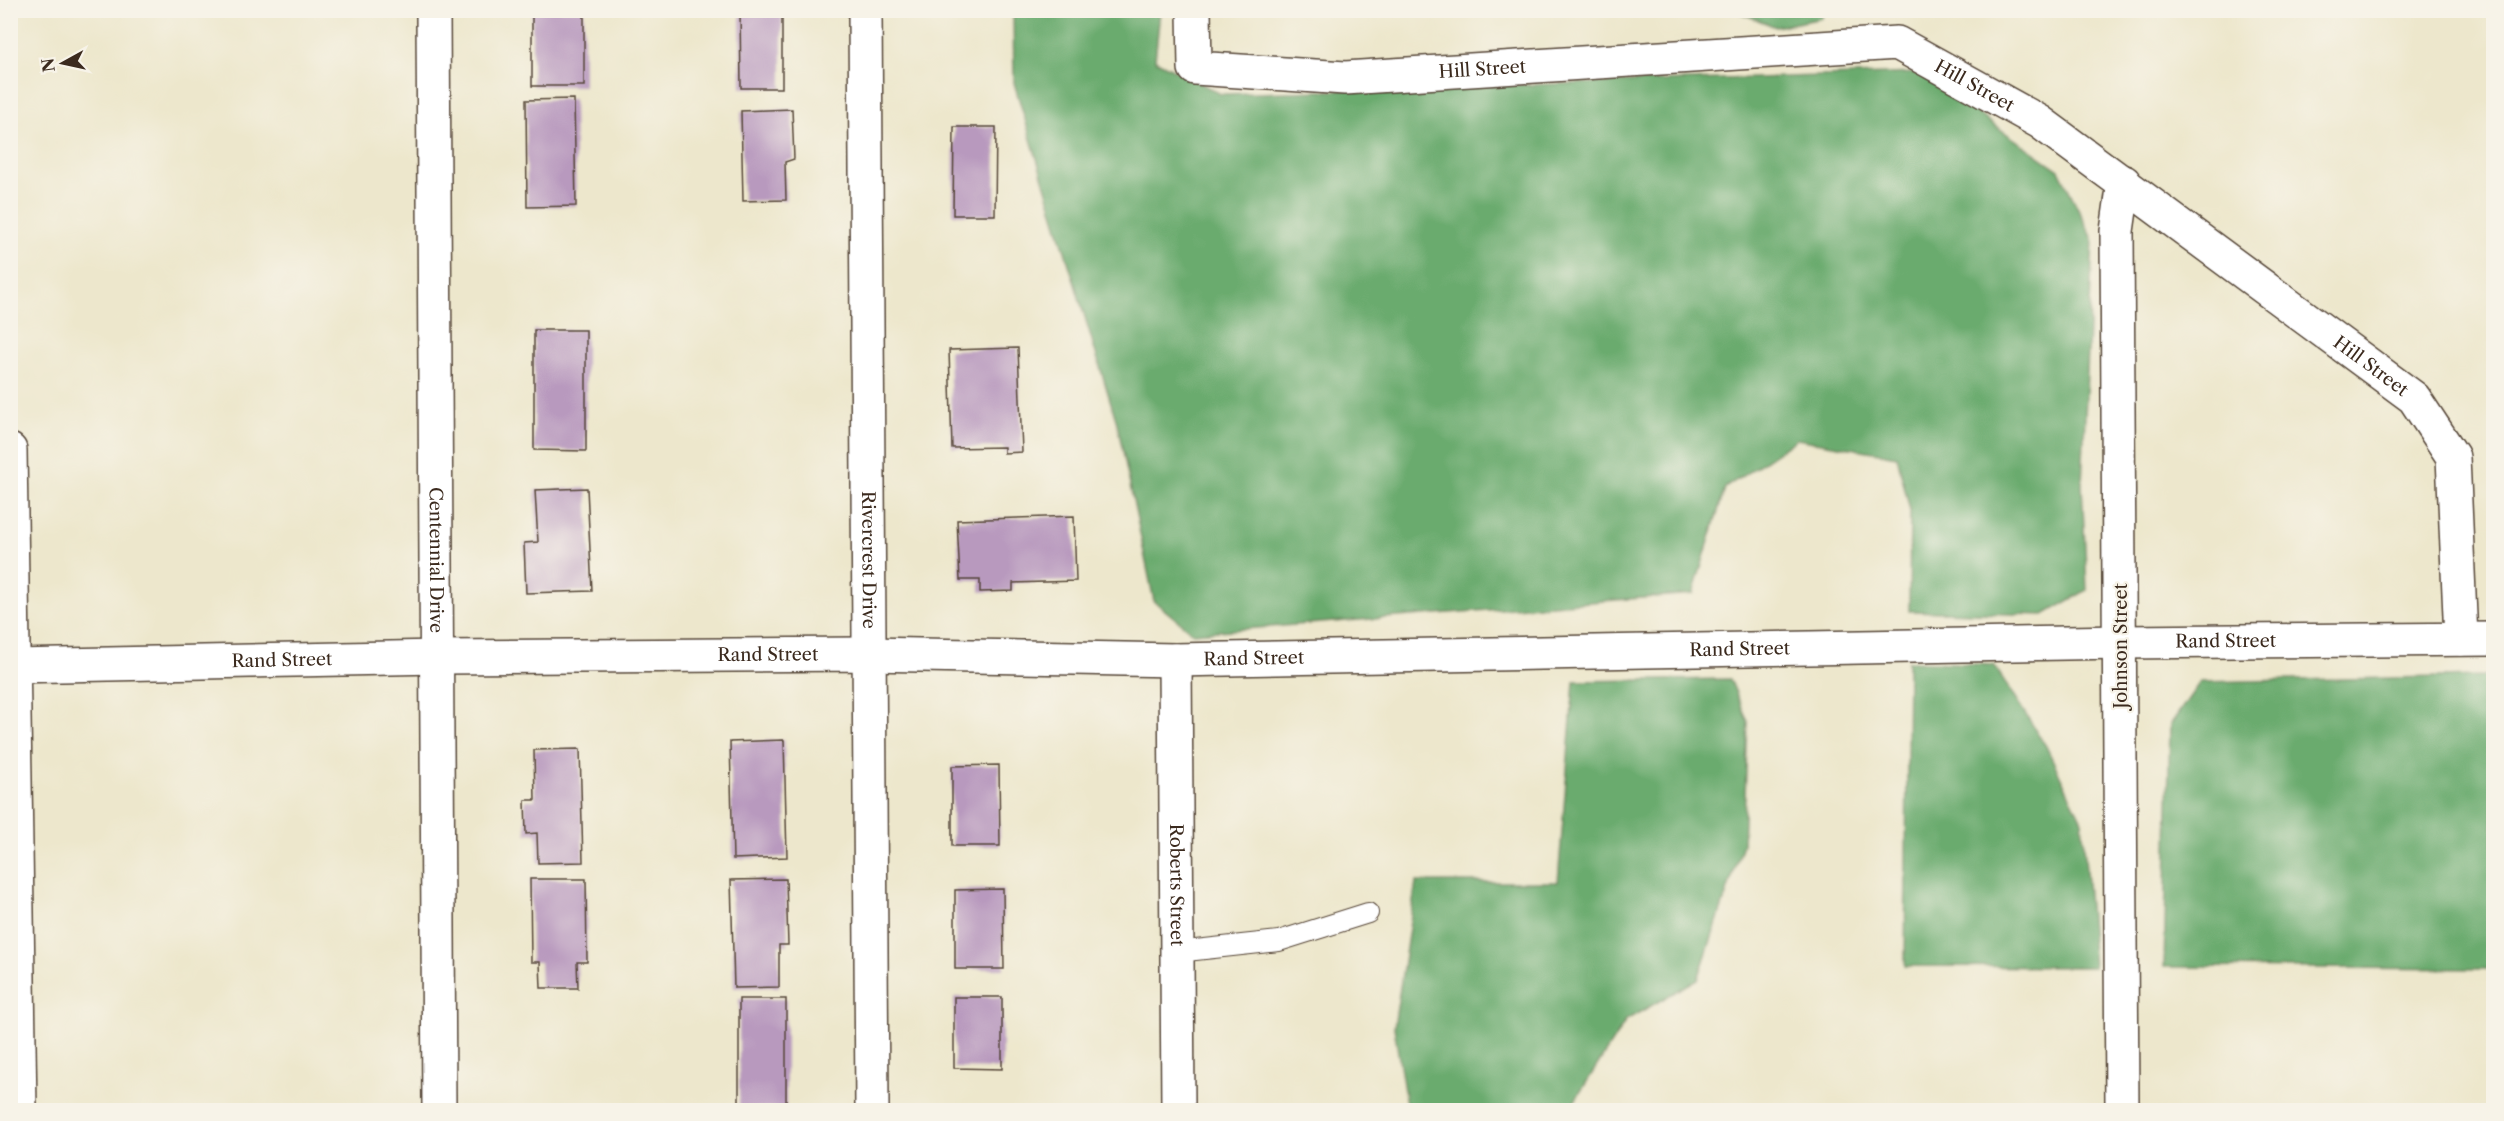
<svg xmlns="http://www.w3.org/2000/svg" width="2504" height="1121" viewBox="0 0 2504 1121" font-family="'Libre Caslon Text',serif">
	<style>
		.forest { fill: #6aab6e; stroke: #526a46; stroke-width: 1.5 }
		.building { fill: #b899be }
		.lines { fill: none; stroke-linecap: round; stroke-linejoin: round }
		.lane-casing { stroke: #564638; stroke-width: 22 }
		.street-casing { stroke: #564638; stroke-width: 36 }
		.lane { stroke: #fff; stroke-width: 20 }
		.street { stroke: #fff; stroke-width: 33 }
		.labels { text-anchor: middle; stroke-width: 4.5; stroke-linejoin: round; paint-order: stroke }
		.street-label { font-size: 18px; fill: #3b2a1e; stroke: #f7f3e8 }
	</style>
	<rect width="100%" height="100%" fill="#f7f3e8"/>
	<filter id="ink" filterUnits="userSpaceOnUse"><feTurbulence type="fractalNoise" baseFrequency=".0167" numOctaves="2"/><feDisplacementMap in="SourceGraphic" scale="12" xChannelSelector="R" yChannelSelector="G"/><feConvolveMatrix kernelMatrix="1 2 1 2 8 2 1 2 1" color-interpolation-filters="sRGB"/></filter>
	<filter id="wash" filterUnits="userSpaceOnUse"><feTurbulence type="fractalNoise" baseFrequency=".008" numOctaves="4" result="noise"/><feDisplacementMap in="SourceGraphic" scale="24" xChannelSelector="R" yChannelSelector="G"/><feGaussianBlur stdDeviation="1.35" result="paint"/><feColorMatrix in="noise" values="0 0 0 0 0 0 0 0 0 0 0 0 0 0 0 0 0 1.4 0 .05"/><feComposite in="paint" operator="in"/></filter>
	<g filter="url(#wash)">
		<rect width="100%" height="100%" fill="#ede7cc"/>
		<g class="forest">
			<path d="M 1013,11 L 1160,11 L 1155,60 L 1221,94 L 1919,73 L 2059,170 L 2093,239 L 2082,484 L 2087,590 L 2044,615 L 1909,611 L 1910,511 L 1897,456 L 1797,439 L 1725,488 L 1693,594 L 1193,633 L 1154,601 L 1117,423 L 1014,83 Z"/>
			<path d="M 1735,11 L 1823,11 L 1822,18 L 1776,27 Z"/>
			<path d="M 1908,661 L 1994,665 L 2046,746 L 2082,821 L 2094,967 L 1905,966 Z"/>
			<path d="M 2485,676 L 2494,687 L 2493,969 L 2164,967 L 2170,725 L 2200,682 Z"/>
			<path d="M 1730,679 L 1748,722 L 1743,844 L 1698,979 L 1626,1020 L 1569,1110 L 1407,1110 L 1394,1027 L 1416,882 L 1558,882 L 1574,681 Z"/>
		</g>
		<g id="blocks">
			<g class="building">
				<rect x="532" y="10" width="52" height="76"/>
				<path d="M 740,10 L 782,10 L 782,88 L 741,88 Z"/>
				<path d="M 574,99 L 576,206 L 527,207 L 526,100 Z"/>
				<path d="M 792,109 L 794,159 L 785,162 L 786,200 L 743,201 L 741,111 Z"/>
				<path d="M 954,127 L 996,127 L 995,215 L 953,215 Z"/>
				<path d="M 534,330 L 586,330 L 586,451 L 534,450 Z"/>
				<path d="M 1018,348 L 1022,452 L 1004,453 L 1004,447 L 952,448 L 949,350 Z"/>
				<path d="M 587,488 L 592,591 L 526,593 L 524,543 L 538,542 L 535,490 Z"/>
				<path d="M 1074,516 L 1076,581 L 1013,583 L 1013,591 L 980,592 L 980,580 L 960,580 L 957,520 Z"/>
				<path d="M 784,740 L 787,857 L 733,859 L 730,742 Z"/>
				<path d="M 580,749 L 583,862 L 538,863 L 537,833 L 526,834 L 525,800 L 535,800 L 534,750 Z"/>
				<path d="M 999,765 L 1000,846 L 952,846 L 952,766 Z"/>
				<path d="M 530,879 L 586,879 L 587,962 L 577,962 L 578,988 L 541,988 L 540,962 L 531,962 Z"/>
				<path d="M 786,879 L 788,945 L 779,945 L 779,987 L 734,988 L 731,880 Z"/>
				<path d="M 1003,889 L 1004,969 L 955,969 L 955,890 Z"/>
				<path d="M 954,997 L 1002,997 L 1002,1069 L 954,1068 Z"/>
				<rect x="739" y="999" width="47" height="109"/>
			</g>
		</g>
	</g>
	<g filter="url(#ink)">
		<use href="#blocks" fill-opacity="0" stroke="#564638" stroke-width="1.5"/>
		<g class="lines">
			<defs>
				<path id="lane" d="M 1177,952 L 1279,941 L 1368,913"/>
				<g id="street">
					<path id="s1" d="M 433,10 L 439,1110"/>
					<path id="s2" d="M 865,10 L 872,1110"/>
					<path id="s3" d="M 1194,10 L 1195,68 L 1345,78 L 1897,43 L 2040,122 L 2414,398 L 2453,457 L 2461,639"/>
					<path d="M 10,450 L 20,1110"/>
					<path id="s4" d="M 1175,660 L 1178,1110"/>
					<path id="s5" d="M 14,666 L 438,657 L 868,654 L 1175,660 L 2121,642 L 2494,639"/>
					<path d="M 2122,1110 L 2117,231 L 2124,182"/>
				</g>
			</defs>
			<use href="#lane" class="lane-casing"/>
			<use href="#street" class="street-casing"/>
			<use href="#lane" class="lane"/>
			<use href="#street" class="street"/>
		</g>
	</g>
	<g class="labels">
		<g class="street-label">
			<text dy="6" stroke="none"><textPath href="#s3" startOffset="346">Hill Street</textPath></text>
			<text dy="6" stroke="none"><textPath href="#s3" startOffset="850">Hill Street</textPath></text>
			<text dy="6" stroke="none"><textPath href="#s3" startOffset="1336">Hill Street</textPath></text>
			<text dy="6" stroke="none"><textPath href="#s1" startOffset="550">Centennial Drive</textPath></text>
			<text dy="6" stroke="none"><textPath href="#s2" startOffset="550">Rivercrest Drive</textPath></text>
			<text dy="6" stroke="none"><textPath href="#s5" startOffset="2212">Rand Street</textPath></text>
			<text transform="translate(2121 646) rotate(-90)" y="6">Johnson Street</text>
			<text dy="6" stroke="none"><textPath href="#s5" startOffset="1726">Rand Street</textPath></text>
			<text dy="6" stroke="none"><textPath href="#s5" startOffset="754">Rand Street</textPath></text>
			<text dy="6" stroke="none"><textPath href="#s5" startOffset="1240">Rand Street</textPath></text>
			<text dy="6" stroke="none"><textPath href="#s5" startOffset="268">Rand Street</textPath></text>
			<text dy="6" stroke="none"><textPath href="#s4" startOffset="225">Roberts Street</textPath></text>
		</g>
	</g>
	<rect width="2504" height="1121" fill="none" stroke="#f7f3e8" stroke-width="36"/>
	<g transform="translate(63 63) rotate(262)" stroke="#f7f3e8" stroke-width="4.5" paint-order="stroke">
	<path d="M0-4.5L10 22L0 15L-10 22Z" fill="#3b2a1e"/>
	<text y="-9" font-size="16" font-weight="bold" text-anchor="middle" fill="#3b2a1e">N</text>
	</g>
</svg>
